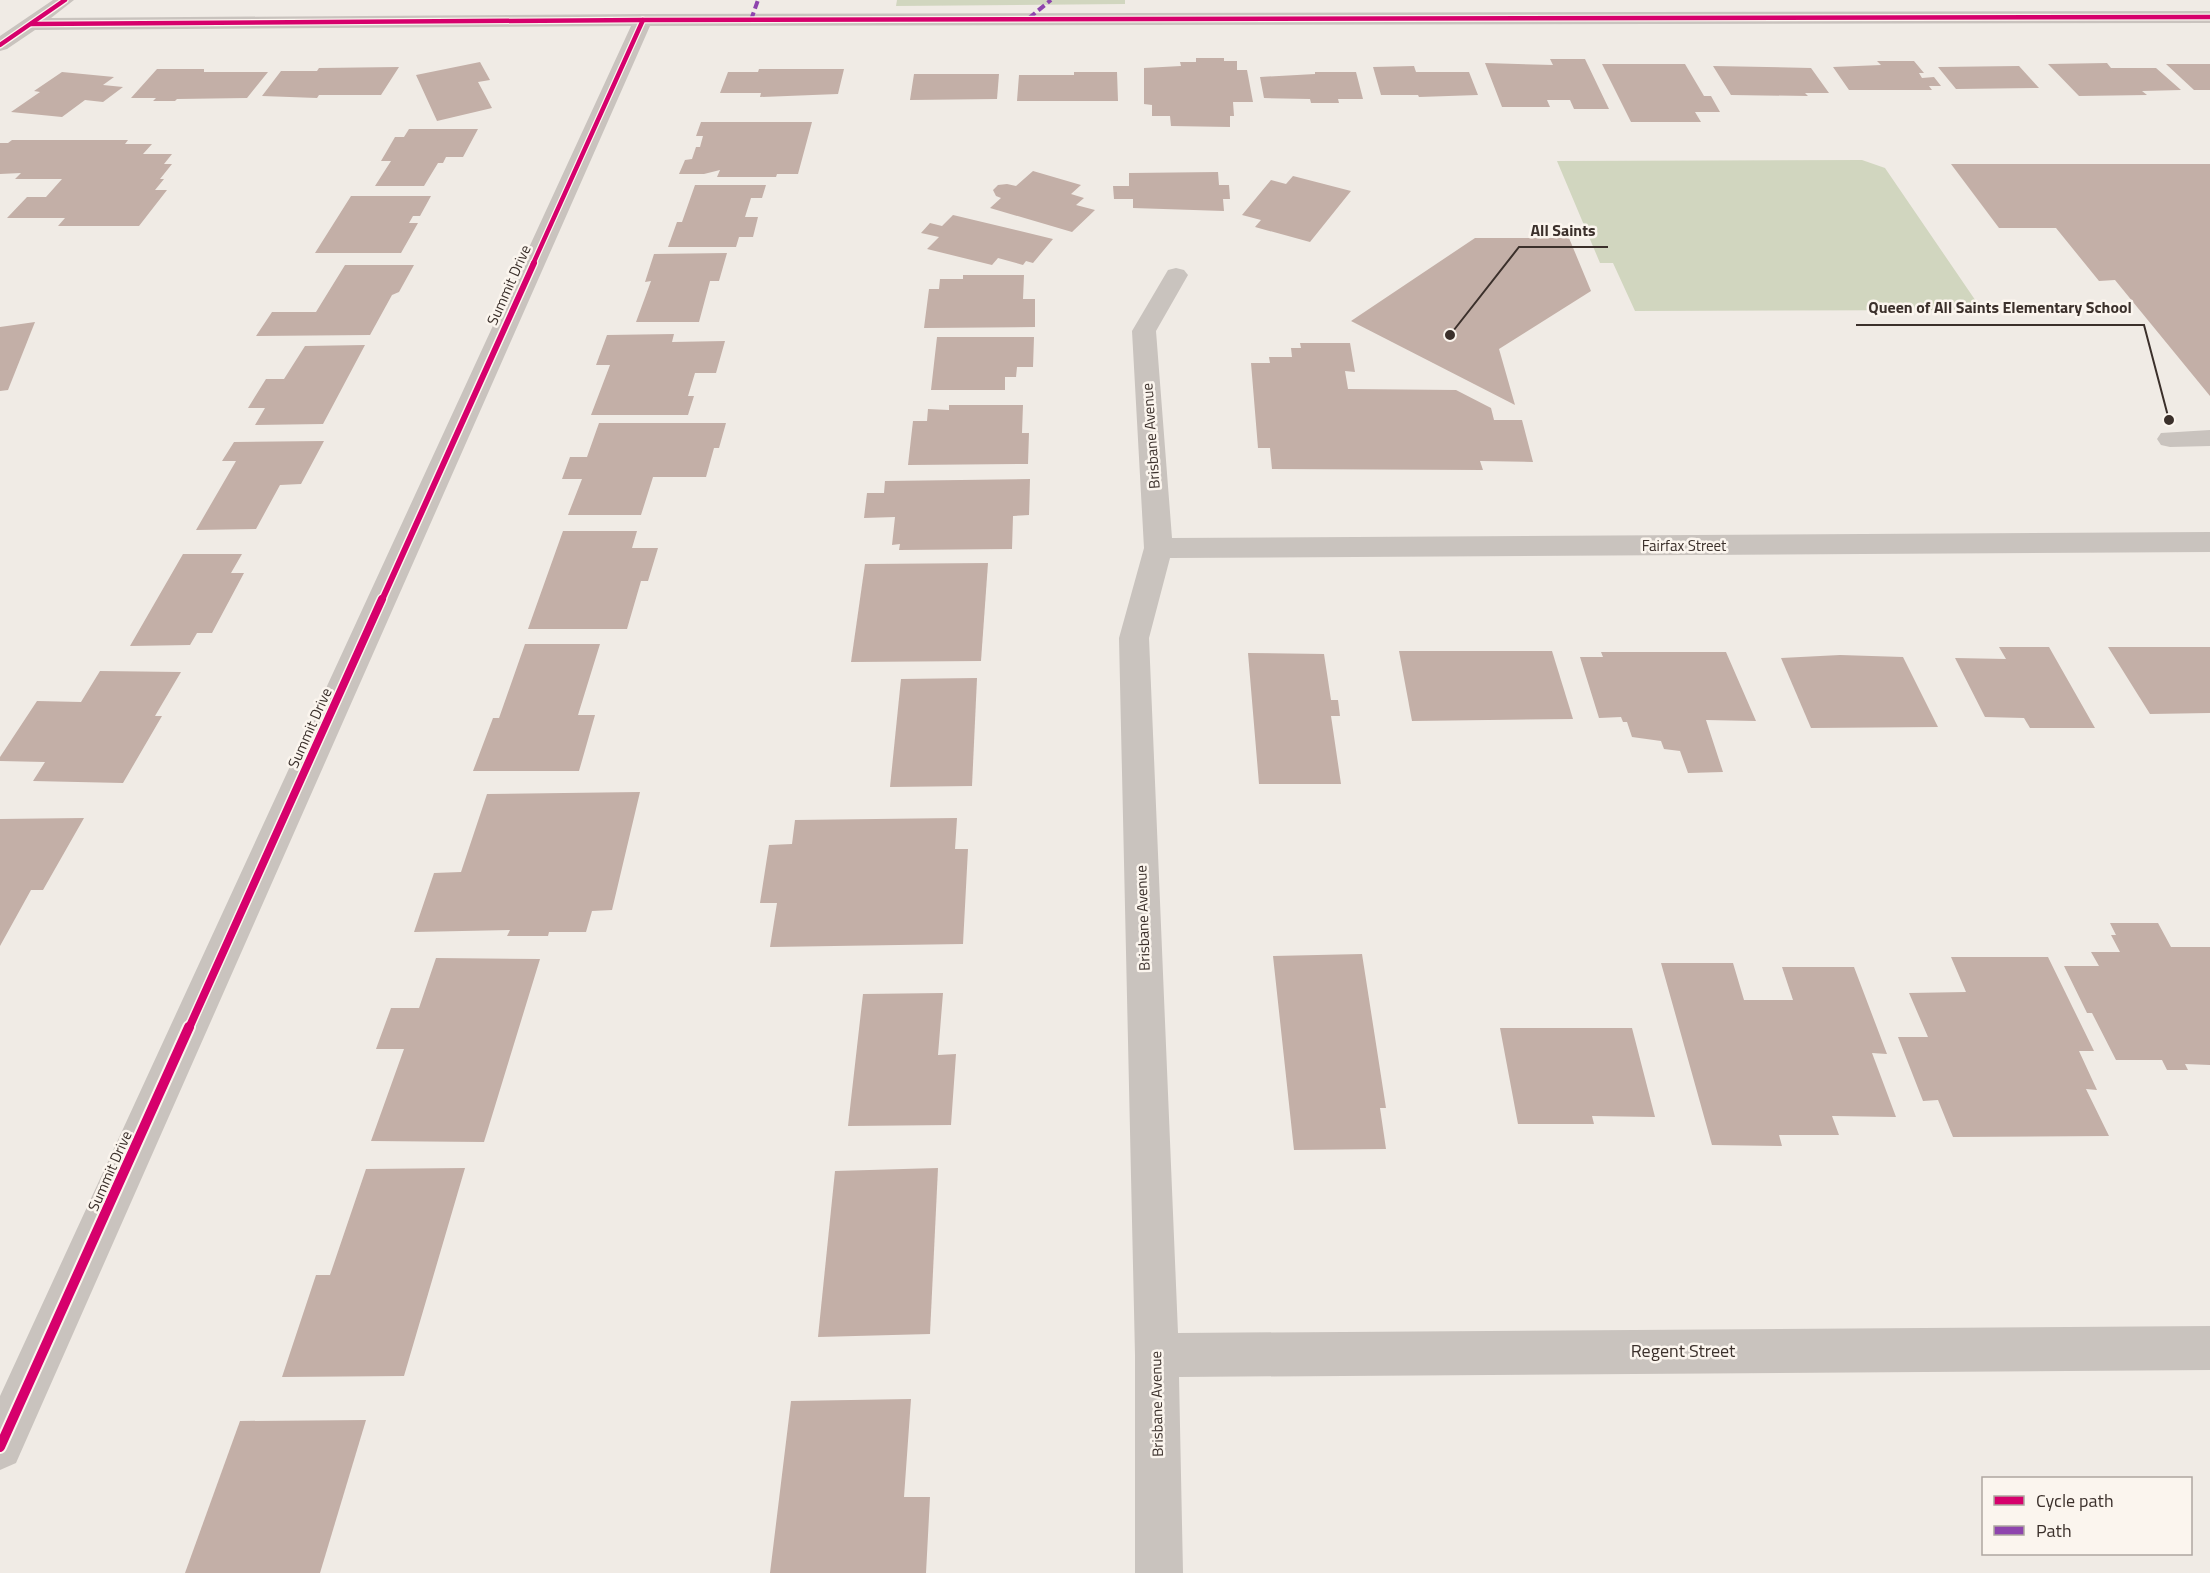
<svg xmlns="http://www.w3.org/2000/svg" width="2210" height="1573" viewBox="0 0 2210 1573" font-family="'Titillium Web',sans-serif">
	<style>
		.green { fill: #d1d6bf }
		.building { fill: #c3afa7 }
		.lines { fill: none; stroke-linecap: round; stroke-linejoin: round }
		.lane { fill: #c9c3be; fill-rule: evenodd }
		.street { fill: #c9c3be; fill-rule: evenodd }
		.quiet { stroke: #8e44ad; stroke-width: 4; stroke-dasharray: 8 4; stroke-linecap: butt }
		.cycleway-far3-casing { stroke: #fbf5ee; stroke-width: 7 }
		.cycleway-far2-casing { stroke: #fbf5ee; stroke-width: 9 }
		.cycleway-far1-casing { stroke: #fbf5ee; stroke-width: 11 }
		.cycleway-casing { stroke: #fbf5ee; stroke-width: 14 }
		.cycleway-far3 { stroke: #d6006c; stroke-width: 4.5 }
		.cycleway-far2 { stroke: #d6006c; stroke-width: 6 }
		.cycleway-far1 { stroke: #d6006c; stroke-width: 8 }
		.cycleway { stroke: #d6006c; stroke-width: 10 }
		.labels { text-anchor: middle; stroke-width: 5; stroke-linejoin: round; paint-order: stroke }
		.street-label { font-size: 15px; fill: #3b302b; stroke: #fbf5ee }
		.near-street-label { font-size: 18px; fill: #3b302b; stroke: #fbf5ee }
		.leader { fill: none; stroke: #3b302b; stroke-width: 2 }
		.callout-dot { fill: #3b302b; stroke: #fbf5ee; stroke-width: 2 }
		.callout-label { font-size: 16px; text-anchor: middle; font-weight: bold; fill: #3b302b; stroke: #fbf5ee; stroke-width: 5; stroke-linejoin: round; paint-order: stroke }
	</style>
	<rect width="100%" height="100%" fill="#f0ebe5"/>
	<g class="green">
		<path d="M 897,0 L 1125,0 L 1125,4 L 896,6 Z"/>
		<path d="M 1862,160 L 1885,168 L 1982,310 L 1635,311 L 1613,263 L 1600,263 L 1557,161 Z"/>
	</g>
	<g class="building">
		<path d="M 1196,58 L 1224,58 L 1224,61 L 1237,61 L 1237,70 L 1247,70 L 1253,102 L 1233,102 L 1234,116 L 1230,116 L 1230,127 L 1171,126 L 1170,116 L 1152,116 L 1152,105 L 1144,104 L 1144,68 L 1181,66 L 1180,62 L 1196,62 Z"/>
		<path d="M 1550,59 L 1585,59 L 1609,109 L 1574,109 L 1570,100 L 1547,100 L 1550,107 L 1502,107 L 1485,63 L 1553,65 Z"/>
		<path d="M 1877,61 L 1914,61 L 1924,73 L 1919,73 L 1922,78 L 1934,77 L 1941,86 L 1929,86 L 1932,90 L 1849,90 L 1833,67 L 1881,65 Z"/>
		<path d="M 480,62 L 490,80 L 478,82 L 492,108 L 437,121 L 416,75 Z"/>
		<path d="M 2107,63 L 2111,68 L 2156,68 L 2181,90 L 2142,91 L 2147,95 L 2079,96 L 2048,64 Z"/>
		<path d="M 1602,64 L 1685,64 L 1704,96 L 1711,96 L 1720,112 L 1695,112 L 1701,122 L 1631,122 Z"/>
		<path d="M 2166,64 L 2210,64 L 2210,90 L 2194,90 Z"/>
		<path d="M 1414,66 L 1416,72 L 1469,72 L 1478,95 L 1419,97 L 1418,95 L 1381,95 L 1373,67 Z"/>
		<path d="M 1713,66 L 1811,68 L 1829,93 L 1805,93 L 1808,96 L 1731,95 Z"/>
		<path d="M 2019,66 L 2039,88 L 1956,89 L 1938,67 Z"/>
		<path d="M 399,67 L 381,95 L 319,95 L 317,98 L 262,96 L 281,71 L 317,71 L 319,68 Z"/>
		<path d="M 157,69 L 204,69 L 204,72 L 268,72 L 247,98 L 177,99 L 175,101 L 153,101 L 156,98 L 131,98 Z"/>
		<path d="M 759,69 L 844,69 L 838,94 L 760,97 L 761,93 L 720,93 L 728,72 L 758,72 Z"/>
		<path d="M 62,72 L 114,77 L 103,85 L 123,87 L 103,102 L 85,100 L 62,117 L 11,112 L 40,92 L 34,91 Z"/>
		<path d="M 1074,72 L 1117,72 L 1118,101 L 1017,101 L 1019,75 L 1074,75 Z"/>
		<path d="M 1315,72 L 1356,72 L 1363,99 L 1338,99 L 1339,103 L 1311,103 L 1310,99 L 1264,98 L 1260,77 L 1315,74 Z"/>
		<path d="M 914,74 L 999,74 L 997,99 L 910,100 Z"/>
		<path d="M 701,122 L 812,122 L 798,174 L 777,174 L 776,177 L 717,177 L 720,170 L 704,174 L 679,174 L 685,160 L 692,159 L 696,147 L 700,147 L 703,136 L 696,136 Z"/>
		<path d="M 409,129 L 478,129 L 463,157 L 446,157 L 443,163 L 438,163 L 424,186 L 375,186 L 391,161 L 381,161 L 395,137 L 404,137 Z"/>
		<path d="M 12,140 L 128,140 L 125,144 L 152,144 L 143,154 L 172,154 L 164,164 L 172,164 L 160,179 L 164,179 L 155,190 L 167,190 L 139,226 L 58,226 L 65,218 L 7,218 L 27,197 L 46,197 L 62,179 L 15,179 L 21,173 L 0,174 L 0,143 L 8,143 Z"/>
		<path d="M 1951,164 L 2210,164 L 2210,396 L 2115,280 L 2099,281 L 2056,228 L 1999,228 Z"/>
		<path d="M 1033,171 L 1081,185 L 1071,194 L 1084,198 L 1076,205 L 1095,210 L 1072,232 L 990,208 L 1001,198 L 996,196 L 993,190 L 998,185 L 1007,184 L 1016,186 Z"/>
		<path d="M 1218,172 L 1219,185 L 1229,185 L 1230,199 L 1223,199 L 1224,211 L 1133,208 L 1133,199 L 1114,199 L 1113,186 L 1129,186 L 1129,173 Z"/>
		<path d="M 1293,176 L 1351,191 L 1310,242 L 1255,227 L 1261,220 L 1242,215 L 1271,180 L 1286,184 Z"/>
		<path d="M 695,185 L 766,185 L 762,198 L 751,198 L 745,217 L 758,217 L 753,237 L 739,237 L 736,247 L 668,247 L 677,222 L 682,222 Z"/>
		<path d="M 351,196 L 431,196 L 420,216 L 413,216 L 409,223 L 418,223 L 401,253 L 315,253 Z"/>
		<path d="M 953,215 L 1053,239 L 1033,263 L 1026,261 L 1023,265 L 998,258 L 992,265 L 927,249 L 939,237 L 921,233 L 930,223 L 942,226 Z"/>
		<path d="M 1475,238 L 1569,238 L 1591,291 L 1499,349 L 1515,405 L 1351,321 Z"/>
		<path d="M 727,253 L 719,281 L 710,281 L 699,322 L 636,322 L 651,281 L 645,282 L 654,254 Z"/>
		<path d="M 345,265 L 414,265 L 399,292 L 392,295 L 370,335 L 256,336 L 272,312 L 316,312 Z"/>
		<path d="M 963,275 L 1024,275 L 1023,299 L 1035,299 L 1035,327 L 924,328 L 929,289 L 939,289 L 940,279 L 963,279 Z"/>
		<path d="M 35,322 L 8,390 L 0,391 L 0,327 Z"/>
		<path d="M 674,334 L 672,342 L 725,341 L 716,373 L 695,373 L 688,396 L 694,396 L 688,415 L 591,415 L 610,365 L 596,365 L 607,335 Z"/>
		<path d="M 937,337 L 1034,337 L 1033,367 L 1017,367 L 1016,377 L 1005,377 L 1005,390 L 931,390 Z"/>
		<path d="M 1300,343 L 1350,343 L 1355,372 L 1345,371 L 1348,389 L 1456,390 L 1491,408 L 1494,420 L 1522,420 L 1533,462 L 1480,461 L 1483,470 L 1272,469 L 1270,448 L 1258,448 L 1251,363 L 1270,363 L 1269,357 L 1292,357 L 1291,348 L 1301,348 Z"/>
		<path d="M 365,345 L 323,424 L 255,425 L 265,408 L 248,408 L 266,379 L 284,379 L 305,346 Z"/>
		<path d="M 949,405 L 1023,405 L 1022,433 L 1029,433 L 1028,464 L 908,465 L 913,421 L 927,421 L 928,409 L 949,410 Z"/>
		<path d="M 599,423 L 726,423 L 719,448 L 714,448 L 706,477 L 653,477 L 641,515 L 568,515 L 582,479 L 562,479 L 570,457 L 587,457 Z"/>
		<path d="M 324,441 L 301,484 L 280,485 L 256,529 L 196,530 L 236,461 L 222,461 L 234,442 Z"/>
		<path d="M 1030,479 L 1029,515 L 1013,516 L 1012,549 L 899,550 L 900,544 L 892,545 L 895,517 L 864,518 L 867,493 L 884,493 L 885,481 Z"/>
		<path d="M 563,531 L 637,531 L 632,548 L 658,548 L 648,581 L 641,581 L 627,629 L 528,629 Z"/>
		<path d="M 183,554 L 242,554 L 231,573 L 244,573 L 212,633 L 197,633 L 190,645 L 130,646 Z"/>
		<path d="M 988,563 L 981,661 L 851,662 L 865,564 Z"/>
		<path d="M 525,644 L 600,644 L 578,715 L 595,715 L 579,771 L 473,771 L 493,718 L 499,718 Z"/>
		<path d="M 1999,647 L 2049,647 L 2095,728 L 2030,728 L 2024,718 L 1985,717 L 1955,658 L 2006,659 Z"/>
		<path d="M 2108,647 L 2210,647 L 2210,713 L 2150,714 Z"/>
		<path d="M 1399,651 L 1552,651 L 1573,719 L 1412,721 Z"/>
		<path d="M 1601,652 L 1726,652 L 1756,721 L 1706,720 L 1723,772 L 1688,773 L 1680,751 L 1664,749 L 1661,741 L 1632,737 L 1627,722 L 1623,722 L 1621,717 L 1599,718 L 1580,657 L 1603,657 Z"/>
		<path d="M 1248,653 L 1324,654 L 1331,700 L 1338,700 L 1340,716 L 1331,716 L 1341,784 L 1259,784 Z"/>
		<path d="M 1840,655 L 1903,657 L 1938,727 L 1811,728 L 1781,658 Z"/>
		<path d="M 100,671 L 181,672 L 155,716 L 162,716 L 123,783 L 33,781 L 45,762 L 0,761 L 0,757 L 37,701 L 81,702 Z"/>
		<path d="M 977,678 L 972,786 L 890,787 L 901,679 Z"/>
		<path d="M 640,792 L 612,910 L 592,911 L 586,932 L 549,932 L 548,936 L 507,936 L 510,930 L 414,932 L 434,873 L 461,872 L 487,794 Z"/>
		<path d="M 84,818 L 43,890 L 31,890 L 0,946 L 0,819 Z"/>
		<path d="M 957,818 L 955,849 L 968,849 L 963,944 L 770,947 L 777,903 L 760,903 L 769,845 L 792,844 L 795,820 Z"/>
		<path d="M 2110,923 L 2158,923 L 2171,947 L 2210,947 L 2210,1065 L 2185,1064 L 2188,1070 L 2167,1070 L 2162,1060 L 2116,1060 L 2092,1013 L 2087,1013 L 2064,966 L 2099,966 L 2091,952 L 2120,952 L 2111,935 L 2116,935 Z"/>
		<path d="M 1362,954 L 1386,1108 L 1380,1108 L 1386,1149 L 1294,1150 L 1273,956 Z"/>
		<path d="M 1951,957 L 2048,957 L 2094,1051 L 2079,1051 L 2097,1090 L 2086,1089 L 2109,1136 L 1953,1137 L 1938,1100 L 1923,1101 L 1898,1037 L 1928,1037 L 1909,993 L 1966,992 Z"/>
		<path d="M 436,958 L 540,959 L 484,1142 L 371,1141 L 404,1049 L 376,1049 L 391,1008 L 419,1008 Z"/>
		<path d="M 1661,963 L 1733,963 L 1744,1000 L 1793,1000 L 1782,967 L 1854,967 L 1887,1054 L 1872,1053 L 1896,1117 L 1832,1116 L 1839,1135 L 1779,1135 L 1782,1146 L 1712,1145 Z"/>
		<path d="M 943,993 L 938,1055 L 956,1054 L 951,1125 L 848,1126 L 863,994 Z"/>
		<path d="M 1500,1028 L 1632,1028 L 1655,1117 L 1592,1116 L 1594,1124 L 1518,1124 Z"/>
		<path d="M 465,1168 L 404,1376 L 282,1377 L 316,1275 L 330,1275 L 366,1169 Z"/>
		<path d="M 938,1168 L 930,1334 L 818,1337 L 835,1171 Z"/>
		<path d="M 911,1399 L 904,1497 L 930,1497 L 926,1573 L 770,1573 L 791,1401 Z"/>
		<path d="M 366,1420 L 320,1573 L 185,1573 L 240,1421 Z"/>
	</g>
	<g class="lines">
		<path class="lane" d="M 2210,430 L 2210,446 L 2170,447 L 2161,445 L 2157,439 L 2161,433 Z"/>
		<g class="street">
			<path d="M 53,0 L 74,0 L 51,18 L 643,14 L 2210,11 L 2210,23 L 650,26 L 16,1463 L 0,1470 L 0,1396 L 631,26 L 35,30 L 7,49 L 0,51 L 0,36 Z"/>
			<path d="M 1176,268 L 1184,270 L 1188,275 L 1156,331 L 1172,538 L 2210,532 L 2210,552 L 1170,558 L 1149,638 L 1178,1333 L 2210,1326 L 2210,1370 L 1179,1377 L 1183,1573 L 1135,1573 L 1135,1355 L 1119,638 L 1144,548 L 1132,331 L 1168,270 Z"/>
		</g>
		<g class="quiet">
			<path d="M 1029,18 L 1051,0"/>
			<path d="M 751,20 L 758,0"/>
		</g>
		<defs>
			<g id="cycleway-far3">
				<path d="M 31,24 L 643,20 L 2210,17"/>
				<path d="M 0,45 L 65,0"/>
				<path d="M 533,264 L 643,20"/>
			</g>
			<path id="cycleway-far2" d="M 382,600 L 534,263"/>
			<path id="cycleway-far1" d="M 189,1028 L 382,599"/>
			<path id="cycleway" d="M 0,1447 L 189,1027"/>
		</defs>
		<use href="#cycleway-far3" class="cycleway-far3-casing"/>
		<use href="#cycleway-far2" class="cycleway-far2-casing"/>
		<use href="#cycleway-far1" class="cycleway-far1-casing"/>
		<use href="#cycleway" class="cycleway-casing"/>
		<use href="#cycleway-far3" class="cycleway-far3"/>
		<use href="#cycleway-far2" class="cycleway-far2"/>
		<use href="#cycleway-far1" class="cycleway-far1"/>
		<use href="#cycleway" class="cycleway"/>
	</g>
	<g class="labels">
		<g class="street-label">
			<text transform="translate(509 285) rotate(-66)" y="5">Summit Drive</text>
			<text transform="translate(1151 436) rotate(-94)" y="5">Brisbane Avenue</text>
			<text x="1684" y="551">Fairfax Street</text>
			<text transform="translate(310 728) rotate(-66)" y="5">Summit Drive</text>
			<text transform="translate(1143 918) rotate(-92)" y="5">Brisbane Avenue</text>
			<text transform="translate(110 1171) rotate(-66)" y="5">Summit Drive</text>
			<text transform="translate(1157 1404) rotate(-91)" y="5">Brisbane Avenue</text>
		</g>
		<g class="near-street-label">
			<text x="1683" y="1357">Regent Street</text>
		</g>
	</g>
	<path class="leader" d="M1450 335L1519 247H1608M2169 420L2144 325H1856"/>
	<g class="callout-dot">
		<circle cx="1450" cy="335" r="6"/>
		<circle cx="2169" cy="420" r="6"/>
	</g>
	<g class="callout-label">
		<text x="1563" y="236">All Saints</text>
		<text x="2000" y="313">Queen of All Saints Elementary School</text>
	</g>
	<rect x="1982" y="1477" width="210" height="78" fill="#fbf5ee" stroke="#aea6a0" stroke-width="1.5"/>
	<rect x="1994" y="1496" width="30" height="9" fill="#d6006c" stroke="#aea6a0" stroke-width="1.5"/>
	<text x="2036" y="1507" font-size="18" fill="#3b302b">Cycle path</text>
	<rect x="1994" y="1526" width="30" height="9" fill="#8e44ad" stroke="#aea6a0" stroke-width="1.5"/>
	<text x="2036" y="1537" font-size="18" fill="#3b302b">Path</text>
</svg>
